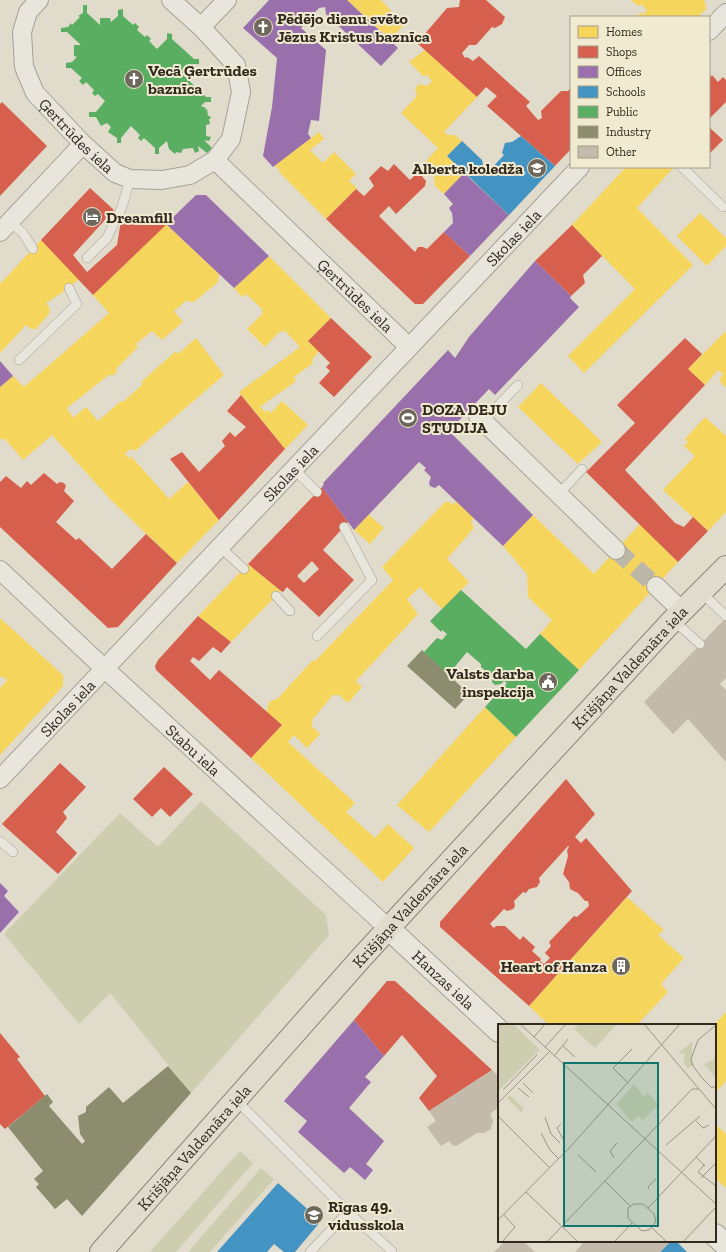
<svg xmlns="http://www.w3.org/2000/svg" width="726" height="1252" viewBox="0 0 726 1252" font-family="'Zilla Slab',serif">
	<style>
		.green { fill: #ccceaf }
		.homes { fill: #f6d55c }
		.shops { fill: #d6604d; fill-rule: evenodd }
		.offices { fill: #9970ab }
		.schools { fill: #4393c3 }
		.public { fill: #5aae61 }
		.industry { fill: #8c8c6e }
		.building { fill: #c3baac }
		.lines { fill: none; stroke-linecap: round; stroke-linejoin: round }
		.minor-tunnel { stroke: #bdb7a8; stroke-width: 18; stroke-dasharray: 18 9; stroke-linecap: butt }
		.service-casing { stroke: #a5a095; stroke-width: 10 }
		.minor-casing { stroke: #a5a095; stroke-width: 20 }
		.tertiary-casing { stroke: #a5a095; stroke-width: 24 }
		.primary-casing { stroke: #8a857b; stroke-width: 24 }
		.service { stroke: #e8e5dc; stroke-width: 9 }
		.minor { stroke: #e8e5dc; stroke-width: 18 }
		.tertiary { stroke: #e8e5dc; stroke-width: 22 }
		.primary { stroke: #dfdcce; stroke-width: 22 }
		.labels { text-anchor: middle; stroke-width: 4; stroke-linejoin: round; paint-order: stroke }
		.poi-label { font-size: 16px; font-weight: bold; fill: #31291e; stroke: #f0ead1; text-anchor: start }
		.street-label { font-size: 16px; fill: #31291e; stroke: #f0ead1 }
		.inset-road { fill: none; stroke: #9a9486; stroke-width: 1 }
		.view { fill: #0f766e; fill-opacity: 0.15; stroke: #0f766e; stroke-width: 2 }
		.inset-edge { fill: none; stroke: #31291e; stroke-width: 2 }
	</style>
	<rect width="100%" height="100%" fill="#e0dbcb"/>
	<g class="green">
		<path d="M 201,801 L 326,915 L 329,935 L 191,1093 L 110,993 L 79,1024 L 4,934 L 120,813 L 158,847 Z"/>
		<path d="M 240,1151 L 253,1163 L 176,1252 L 150,1252 Z"/>
		<path d="M 261,1168 L 274,1179 L 210,1252 L 188,1252 Z"/>
	</g>
	<g class="homes">
		<path d="M 347,0 L 381,0 L 404,25 L 390,39 Z"/>
		<path d="M 631,0 L 703,0 L 705,2 L 706,9 L 698,17 L 634,17 L 642,13 L 644,14 L 647,10 L 641,4 L 638,6 Z"/>
		<path d="M 425,50 L 477,97 L 444,132 L 448,135 L 455,135 L 462,141 L 447,156 L 464,173 L 444,194 L 435,186 L 433,169 L 426,161 L 438,148 L 401,113 L 417,96 L 415,88 L 419,84 L 427,86 L 432,81 L 427,75 L 423,76 L 409,62 Z"/>
		<path d="M 319,132 L 324,139 L 310,150 L 323,163 L 334,152 L 356,174 L 349,181 L 357,188 L 326,219 L 279,172 L 280,171 L 275,165 Z"/>
		<path d="M 626,167 L 674,167 L 637,208 L 693,265 L 584,373 L 568,356 L 635,289 L 572,225 Z"/>
		<path d="M 700,213 L 726,238 L 726,246 L 707,266 L 677,236 Z"/>
		<path d="M 166,224 L 219,274 L 218,282 L 194,302 L 189,302 L 187,300 L 174,311 L 183,322 L 162,340 L 152,331 L 136,344 L 138,347 L 116,369 L 117,372 L 112,376 L 110,374 L 67,408 L 73,418 L 86,407 L 98,421 L 121,401 L 123,402 L 143,384 L 141,382 L 176,351 L 178,354 L 196,338 L 224,375 L 135,451 L 131,449 L 125,453 L 129,459 L 131,456 L 169,499 L 188,482 L 219,520 L 177,563 L 112,501 L 52,435 L 23,460 L 5,439 L 0,439 L 0,387 L 13,376 L 24,387 L 109,313 L 93,295 Z"/>
		<path d="M 41,240 L 79,279 L 69,288 L 46,303 L 50,309 L 49,314 L 36,329 L 31,329 L 26,325 L 0,353 L 0,284 Z"/>
		<path d="M 269,256 L 331,318 L 308,341 L 319,351 L 312,360 L 313,363 L 294,377 L 296,381 L 260,407 L 266,412 L 268,410 L 271,413 L 282,401 L 308,425 L 285,449 L 239,392 L 300,347 L 285,331 L 279,332 L 265,347 L 247,329 L 262,314 L 262,309 L 246,294 L 242,297 L 234,288 Z"/>
		<path d="M 726,331 L 726,388 L 721,383 L 720,378 L 723,374 L 718,370 L 705,385 L 688,369 Z"/>
		<path d="M 541,383 L 602,442 L 578,464 L 518,407 Z"/>
		<path d="M 705,417 L 726,436 L 726,512 L 708,531 L 663,490 L 695,456 L 684,446 L 688,442 L 685,439 Z"/>
		<path d="M 456,501 L 474,518 L 471,521 L 474,528 L 447,559 L 469,582 L 442,609 L 420,587 L 407,599 L 418,614 L 356,681 L 362,687 L 348,703 L 339,695 L 333,695 L 312,720 L 312,726 L 320,734 L 307,748 L 294,735 L 288,742 L 355,803 L 346,812 L 375,838 L 388,824 L 414,848 L 383,882 L 251,758 L 282,725 L 266,712 L 270,701 L 277,699 L 313,660 L 315,661 L 393,580 L 382,567 L 445,502 L 450,502 L 452,505 Z"/>
		<path d="M 368,514 L 384,528 L 370,544 L 354,530 Z"/>
		<path d="M 533,515 L 594,574 L 640,524 L 678,562 L 579,670 L 540,634 L 552,620 L 528,597 L 527,574 L 503,546 Z"/>
		<path d="M 248,564 L 281,591 L 231,642 L 198,616 Z"/>
		<path d="M 0,618 L 63,675 L 63,686 L 0,755 L 0,688 L 7,680 L 4,677 L 0,677 Z"/>
		<path d="M 485,707 L 516,737 L 429,832 L 397,805 Z"/>
		<path d="M 627,897 L 664,930 L 658,935 L 684,958 L 661,984 L 668,992 L 637,1025 L 549,1025 L 529,1006 Z"/>
		<path d="M 726,1012 L 726,1081 L 715,1093 L 715,1024 Z"/>
		<path d="M 715,1124 L 726,1134 L 726,1188 L 715,1178 Z"/>
	</g>
	<g class="shops">
		<path d="M 460,0 L 486,0 L 505,17 L 502,24 L 495,28 L 492,27 L 476,45 L 469,45 L 462,53 L 465,58 L 467,57 L 473,61 L 479,56 L 530,102 L 526,106 L 538,120 L 542,118 L 541,111 L 561,91 L 568,91 L 571,87 L 571,149 L 555,166 L 487,106 L 497,96 L 486,87 L 477,97 L 417,43 L 447,8 L 459,7 Z"/>
		<path d="M 712,75 L 718,82 L 723,77 L 726,80 L 726,102 L 709,119 L 709,79 Z"/>
		<path d="M 2,102 L 47,146 L 0,196 L 0,104 Z"/>
		<path d="M 709,127 L 723,140 L 709,154 Z"/>
		<path d="M 394,164 L 410,180 L 415,175 L 421,175 L 426,181 L 425,186 L 396,214 L 389,206 L 379,216 L 415,252 L 418,247 L 423,247 L 427,249 L 444,232 L 470,256 L 423,304 L 415,304 L 326,219 L 356,189 L 364,196 L 374,186 L 369,178 L 381,166 L 388,171 Z"/>
		<path d="M 90,188 L 114,210 L 73,255 L 87,272 L 117,245 L 122,215 L 170,221 L 93,295 L 41,240 Z"/>
		<path d="M 572,225 L 602,256 L 583,275 L 585,283 L 571,296 L 535,261 Z"/>
		<path d="M 331,318 L 372,357 L 334,397 L 319,383 L 330,371 L 326,367 L 330,363 L 308,341 Z"/>
		<path d="M 685,338 L 702,354 L 688,369 L 705,385 L 625,470 L 675,523 L 684,527 L 693,517 L 708,531 L 678,562 L 586,472 L 635,423 L 617,405 Z"/>
		<path d="M 241,395 L 285,449 L 219,520 L 170,459 L 182,452 L 199,472 L 225,446 L 222,441 L 230,432 L 235,437 L 246,427 L 227,411 Z"/>
		<path d="M 44,473 L 57,484 L 60,482 L 64,483 L 66,486 L 64,491 L 74,501 L 56,522 L 76,540 L 79,538 L 112,569 L 146,534 L 177,563 L 118,627 L 108,628 L 0,527 L 0,482 L 6,476 L 21,488 L 27,481 L 31,485 Z"/>
		<path d="M 322,487 L 348,522 L 323,550 L 354,580 L 319,617 L 287,587 L 283,592 L 281,591 L 248,564 ZM 312,561 L 319,569 L 304,583 L 297,576 Z"/>
		<path d="M 198,616 L 231,642 L 221,653 L 213,647 L 199,661 L 193,657 L 190,661 L 210,680 L 219,670 L 282,725 L 251,758 L 156,670 L 155,666 L 158,660 Z"/>
		<path d="M 60,763 L 86,787 L 63,812 L 67,818 L 56,832 L 77,853 L 58,874 L 2,824 Z"/>
		<path d="M 164,767 L 193,794 L 170,817 L 161,808 L 152,817 L 133,799 Z"/>
		<path d="M 566,779 L 595,814 L 575,837 L 581,843 L 586,838 L 632,891 L 529,1006 L 440,927 L 440,922 ZM 568,846 L 569,847 L 567,850 L 568,856 L 563,874 L 569,882 L 570,889 L 578,893 L 585,901 L 588,901 L 589,906 L 577,917 L 574,916 L 549,942 L 551,946 L 545,953 L 550,958 L 544,964 L 540,961 L 541,959 L 532,951 L 535,947 L 523,936 L 520,940 L 505,926 L 496,926 L 494,928 L 490,924 L 504,909 L 507,911 L 513,909 L 515,906 L 514,901 L 523,892 L 526,893 L 529,889 L 537,887 L 540,882 L 539,878 Z"/>
		<path d="M 387,981 L 395,981 L 492,1070 L 429,1111 L 419,1098 L 437,1076 L 402,1035 L 384,1056 L 354,1020 Z"/>
		<path d="M 0,1033 L 20,1057 L 17,1059 L 45,1096 L 5,1129 L 0,1124 Z"/>
	</g>
	<g class="offices">
		<path d="M 269,0 L 347,0 L 398,48 L 381,66 L 326,14 L 325,7 L 319,8 L 301,28 L 326,50 L 319,121 L 311,120 L 308,134 L 311,138 L 273,167 L 263,156 L 272,107 L 277,58 L 243,28 Z"/>
		<path d="M 464,173 L 509,215 L 470,256 L 444,232 L 453,223 L 452,213 L 449,208 L 453,204 L 444,194 Z"/>
		<path d="M 196,195 L 206,195 L 269,256 L 234,288 L 166,224 Z"/>
		<path d="M 535,261 L 571,296 L 570,298 L 579,307 L 495,395 L 489,389 L 449,431 L 533,515 L 503,546 L 439,485 L 435,488 L 430,486 L 429,483 L 431,477 L 424,470 L 426,468 L 419,462 L 354,530 L 322,487 L 324,484 L 323,483 L 448,350 L 455,358 L 469,337 Z"/>
		<path d="M 0,361 L 13,376 L 0,387 Z"/>
		<path d="M 0,883 L 8,891 L 4,896 L 19,912 L 0,933 Z"/>
		<path d="M 354,1020 L 384,1056 L 365,1077 L 371,1082 L 349,1108 L 384,1141 L 366,1164 L 373,1170 L 365,1180 L 350,1167 L 344,1173 L 298,1132 L 307,1121 L 284,1101 Z"/>
	</g>
	<g class="schools">
		<path d="M 521,136 L 555,166 L 509,215 L 447,156 L 462,141 L 482,160 L 484,170 L 487,173 L 504,155 L 502,153 L 505,143 L 512,142 Z"/>
		<path d="M 278,1183 L 321,1221 L 295,1252 L 284,1252 L 274,1244 L 267,1252 L 217,1252 Z"/>
		<path d="M 671,1241 L 676,1241 L 687,1252 L 660,1252 Z"/>
	</g>
	<g class="public">
		<path d="M 83,5 L 87,5 L 87,13 L 100,25 L 100,18 L 110,18 L 111,22 L 118,16 L 118,10 L 123,9 L 123,16 L 133,25 L 135,23 L 139,27 L 137,30 L 145,37 L 147,35 L 151,39 L 149,41 L 157,49 L 167,39 L 167,33 L 172,34 L 172,39 L 194,59 L 199,59 L 199,64 L 193,64 L 182,74 L 206,97 L 211,97 L 211,102 L 205,102 L 201,106 L 206,108 L 205,110 L 207,109 L 208,116 L 210,116 L 211,118 L 209,119 L 210,124 L 206,125 L 206,136 L 211,137 L 209,141 L 204,140 L 212,148 L 207,153 L 198,146 L 199,151 L 195,153 L 193,148 L 183,149 L 181,153 L 176,152 L 175,154 L 169,149 L 167,141 L 159,148 L 159,154 L 155,154 L 155,148 L 144,138 L 141,141 L 138,138 L 140,135 L 131,126 L 121,138 L 121,143 L 117,143 L 117,138 L 108,132 L 111,127 L 107,123 L 101,126 L 96,117 L 89,117 L 89,112 L 96,112 L 105,101 L 98,94 L 95,96 L 92,93 L 94,90 L 86,82 L 83,85 L 79,81 L 82,78 L 71,68 L 66,68 L 66,63 L 72,62 L 77,57 L 74,56 L 74,45 L 81,45 L 67,32 L 61,32 L 61,28 L 68,27 L 71,23 L 72,25 L 80,17 L 78,16 L 83,13 Z"/>
		<path d="M 461,590 L 526,649 L 540,634 L 579,670 L 516,737 L 485,707 L 507,683 L 504,681 L 501,684 L 495,685 L 492,682 L 492,677 L 481,667 L 481,664 L 467,652 L 448,675 L 424,652 L 437,638 L 442,640 L 447,634 L 442,630 L 441,632 L 430,621 Z"/>
	</g>
	<g class="industry">
		<path d="M 422,650 L 469,694 L 455,709 L 407,666 Z"/>
		<path d="M 168,1066 L 191,1093 L 82,1216 L 67,1199 L 55,1209 L 36,1187 L 39,1184 L 34,1179 L 43,1171 L 8,1127 L 47,1094 L 53,1102 L 49,1106 L 82,1144 L 85,1141 L 80,1134 L 78,1116 L 86,1112 L 86,1107 L 109,1087 L 123,1103 Z"/>
	</g>
	<g class="building">
		<path d="M 726,618 L 726,678 L 720,684 L 726,690 L 726,762 L 688,719 L 673,734 L 644,702 Z"/>
		<path d="M 492,1070 L 499,1077 L 499,1107 L 490,1114 L 494,1122 L 492,1123 L 491,1129 L 484,1133 L 477,1133 L 456,1146 L 452,1145 L 449,1141 L 441,1146 L 427,1127 L 436,1121 L 429,1111 Z"/>
		<path d="M 505,1241 L 523,1241 L 535,1252 L 494,1252 Z"/>
		<path d="M 585,1241 L 671,1241 L 660,1252 L 575,1252 Z"/>
	</g>
	<g class="lines">
		<path class="minor-tunnel" d="M 616,550 L 656,586"/>
		<defs>
			<g id="service">
				<path d="M 682,167 L 723,207"/>
				<path d="M 10,222 L 23,233 L 33,249"/>
				<path d="M 87,258 L 107,238 L 122,207 L 130,179"/>
				<path d="M 19,360 L 77,304 L 69,288"/>
				<path d="M 483,421 L 518,385"/>
				<path d="M 294,469 L 317,492"/>
				<path d="M 559,494 L 582,469"/>
				<path d="M 220,547 L 244,569"/>
				<path d="M 701,592 L 726,616"/>
				<path d="M 276,596 L 290,611"/>
				<path d="M 673,620 L 700,644"/>
				<path d="M 317,636 L 372,580 L 344,527"/>
				<path d="M 0,841 L 13,852"/>
				<path d="M 236,1100 L 348,1212 L 310,1252"/>
				<path d="M 348,1212 L 392,1251"/>
			</g>
			<g id="minor">
				<path id="s1" d="M 39,0 L 28,12 L 22,32 L 24,67 L 35,93 L 83,144 L 115,173 L 130,179 L 162,180 L 190,175 L 215,160 L 231,139 L 241,92 L 236,65 L 201,27 L 171,0"/>
				<path d="M 201,27 L 227,0"/>
				<path d="M 709,31 L 726,13"/>
				<path id="s2" d="M 215,160 L 409,347"/>
				<path d="M 0,232 L 83,144"/>
				<path d="M 478,416 L 616,550"/>
				<path id="s3" d="M 0,570 L 91,656 L 388,928"/>
				<path d="M 656,586 L 682,611"/>
				<path id="s4" d="M 0,779 L 580,167"/>
			</g>
			<g id="tertiary">
				<path id="s5" d="M 388,928 L 499,1031"/>
				<path d="M 715,1235 L 726,1245"/>
			</g>
			<g id="primary">
				<path id="s6" d="M 101,1252 L 362,957 L 673,620 L 726,567"/>
			</g>
		</defs>
		<use href="#service" class="service-casing"/>
		<use href="#minor" class="minor-casing"/>
		<use href="#tertiary" class="tertiary-casing"/>
		<use href="#primary" class="primary-casing"/>
		<use href="#service" class="service"/>
		<use href="#minor" class="minor"/>
		<use href="#tertiary" class="tertiary"/>
		<use href="#primary" class="primary"/>
	</g>
	<defs>
		<symbol id="church-disc" viewBox="-11 -11 22 22"><circle r="9.5" fill="#6e675b" stroke="#f0ead1"/><path d="M-1.2-6h2.4v3.5h3.3v2.4h-3.3V6h-2.4V-.1h-3.3v-2.4h3.3Z" fill="#fff"/></symbol>
		<symbol id="university-disc" viewBox="-11 -11 22 22"><circle r="9.5" fill="#6e675b" stroke="#f0ead1"/><path d="M0-5L7-2L0 1L-7-2ZM-4 1L0 2.5L4 1V4Q0 6-4 4Z" fill="#fff"/></symbol>
		<symbol id="hotel-disc" viewBox="-11 -11 22 22"><circle r="9.5" fill="#6e675b" stroke="#f0ead1"/><path d="M-6-4.5h1.5V1H6V5H4.5V3h-9V5H-6ZM-4 0a1.8 1.8 0 1 1 3.6 0ZM.5 0V-2.5h3Q6-2.5 6 0Z" fill="#fff"/></symbol>
		<symbol id="stadium-disc" viewBox="-11 -11 22 22"><circle r="9.5" fill="#6e675b" stroke="#f0ead1"/><path d="M0-5a6.5 5 0 1 0 0 10a6.5 5 0 1 0 0-10ZM-3.5-1.8h7v3.6h-7Z" fill="#fff"/></symbol>
		<symbol id="civic-disc" viewBox="-11 -11 22 22"><circle r="9.5" fill="#6e675b" stroke="#f0ead1"/><path d="M-.6-6.5H3V-4.5H.6V-3L4-1V1h2V6H-6V1h2V-1L-.6-3ZM-1.2 2.5V6h2.4V2.5Z" fill="#fff"/></symbol>
		<symbol id="building-disc" viewBox="-11 -11 22 22"><circle r="9.5" fill="#6e675b" stroke="#f0ead1"/><path d="M-4-6H4V6H1V3H-1V6H-4ZM-2.5-4.3h1.7v1.8h-1.7ZM.8-4.3h1.7v1.8H.8ZM-2.5-1h1.7V.8h-1.7ZM.8-1h1.7V.8H.8Z" fill="#fff"/></symbol>
		<symbol id="school-disc" viewBox="-11 -11 22 22"><circle r="9.5" fill="#6e675b" stroke="#f0ead1"/><path d="M0-5L7-2L0 1L-7-2ZM-4 1L0 2.5L4 1V4Q0 6-4 4Z" fill="#fff"/></symbol>
	</defs>
	<g fill-rule="evenodd">
		<use href="#church-disc" x="252" y="16" width="22" height="22"/>
		<use href="#church-disc" x="123" y="68" width="22" height="22"/>
		<use href="#university-disc" x="526" y="157" width="22" height="22"/>
		<use href="#hotel-disc" x="81" y="206" width="22" height="22"/>
		<use href="#stadium-disc" x="397" y="407" width="22" height="22"/>
		<use href="#civic-disc" x="537" y="671" width="22" height="22"/>
		<use href="#building-disc" x="610" y="955" width="22" height="22"/>
		<use href="#school-disc" x="303" y="1204" width="22" height="22"/>
	</g>
	<g class="labels">
		<g class="poi-label">
			<text x="277" y="24">Pēdējo dienu svēto<tspan x="277" dy="18">Jēzus Kristus baznīca</tspan></text>
			<text x="148" y="76">Vecā Ģertrūdes<tspan x="148" dy="18">baznīca</tspan></text>
			<text x="523" y="174" text-anchor="end">Alberta koledža</text>
			<text x="106" y="223">Dreamfill</text>
			<text x="422" y="415">DOZA DEJU<tspan x="422" dy="18">STUDIJA</tspan></text>
			<text x="534" y="679" text-anchor="end">Valsts darba<tspan x="534" dy="18">inspekcija</tspan></text>
			<text x="607" y="972" text-anchor="end">Heart of Hanza</text>
			<text x="328" y="1212">Rīgas 49.<tspan x="328" dy="18">vidusskola</tspan></text>
		</g>
		<g class="street-label">
			<text dy="6" stroke="none"><textPath href="#s1" startOffset="160">Ģertrūdes iela</textPath></text>
			<text dy="6" stroke="none"><textPath href="#s4" startOffset="746">Skolas iela</textPath></text>
			<text dy="6" stroke="none"><textPath href="#s2" startOffset="195">Ģertrūdes iela</textPath></text>
			<text dy="6" stroke="none"><textPath href="#s4" startOffset="422">Skolas iela</textPath></text>
			<text dy="6" stroke="none"><textPath href="#s6" startOffset="788">Krišjāņa Valdemāra iela</textPath></text>
			<text dy="6" stroke="none"><textPath href="#s4" startOffset="98">Skolas iela</textPath></text>
			<text dy="6" stroke="none"><textPath href="#s3" startOffset="264">Stabu iela</textPath></text>
			<text dy="6" stroke="none"><textPath href="#s6" startOffset="464">Krišjāņa Valdemāra iela</textPath></text>
			<text dy="6" stroke="none"><textPath href="#s5" startOffset="76">Hanzas iela</textPath></text>
			<text dy="6" stroke="none"><textPath href="#s6" startOffset="140">Krišjāņa Valdemāra iela</textPath></text>
		</g>
	</g>
	<g transform="translate(498 1024)">
		<rect width="218" height="218" fill="#e0dbcb"/>
		<path d="M 0,0 L 15,0 L 42,26 L 0,67 ZM 81,0 L 119,0 L 97,24 L 76,5 ZM 194,18 L 194,41 L 190,45 L 185,38 L 187,31 L 185,29 L 179,30 ZM 218,30 L 218,54 L 206,40 L 215,36 ZM 136,60 L 146,73 L 150,69 L 160,81 L 145,96 L 140,92 L 134,98 L 118,80 ZM 12,71 L 26,85 L 23,88 L 9,74 Z" fill="#ccceaf"/>
		<path class="inset-road" d="M 22,0 L 218,180M 146,0 L 218,85M 218,1 L 200,16 L 193,35 L 195,42 L 204,54 L 213,63 L 218,63M 36,13 L 47,0M 65,22 L 77,33M 47,23 L 68,0M 57,31 L 70,15M 25,59 L 35,69M 130,59 L 115,44 L 134,25M 20,64 L 31,73M 5,66 L 39,31M 0,79 L 52,27M 0,92 L 51,143M 47,93 L 53,110 L 62,119M 198,97 L 205,104 L 211,101M 63,100 L 59,104 L 65,115M 43,109 L 52,126 L 60,134M 168,121 L 202,92M 80,131 L 98,148M 198,133 L 207,142M 116,134 L 112,127 L 119,119M 206,141 L 200,148 L 218,162M 203,154 L 218,139M 107,157 L 132,182M 151,165 L 150,163 L 158,155M 28,168 L 80,218M 136,180 L 145,180 L 156,190 L 158,198 L 151,206 L 144,207 L 130,194 L 130,184 ZM 150,184 L 218,112M 0,196 L 73,122 L 182,0M 154,204 L 169,218M 4,218 L 17,203 L 6,191M 49,218 L 194,65 L 201,65M 116,218 L 134,199M 185,218 L 218,183"/>
		<path class="view" d="M 66,39 L 160,39 L 160,202 L 66,202 Z"/>
		<rect width="218" height="218" class="inset-edge"/>
	</g>
	<rect x="570" y="16" width="140" height="152" fill="#f0ead1" stroke="#a49d89"/>
	<rect x="578" y="26" width="20" height="12" fill="#f6d55c" stroke="#a49d89"/>
	<text x="606" y="36" font-size="12" fill="#31291e">Homes</text>
	<rect x="578" y="46" width="20" height="12" fill="#d6604d" stroke="#a49d89"/>
	<text x="606" y="56" font-size="12" fill="#31291e">Shops</text>
	<rect x="578" y="66" width="20" height="12" fill="#9970ab" stroke="#a49d89"/>
	<text x="606" y="76" font-size="12" fill="#31291e">Offices</text>
	<rect x="578" y="86" width="20" height="12" fill="#4393c3" stroke="#a49d89"/>
	<text x="606" y="96" font-size="12" fill="#31291e">Schools</text>
	<rect x="578" y="106" width="20" height="12" fill="#5aae61" stroke="#a49d89"/>
	<text x="606" y="116" font-size="12" fill="#31291e">Public</text>
	<rect x="578" y="126" width="20" height="12" fill="#8c8c6e" stroke="#a49d89"/>
	<text x="606" y="136" font-size="12" fill="#31291e">Industry</text>
	<rect x="578" y="146" width="20" height="12" fill="#c3baac" stroke="#a49d89"/>
	<text x="606" y="156" font-size="12" fill="#31291e">Other</text>
</svg>
